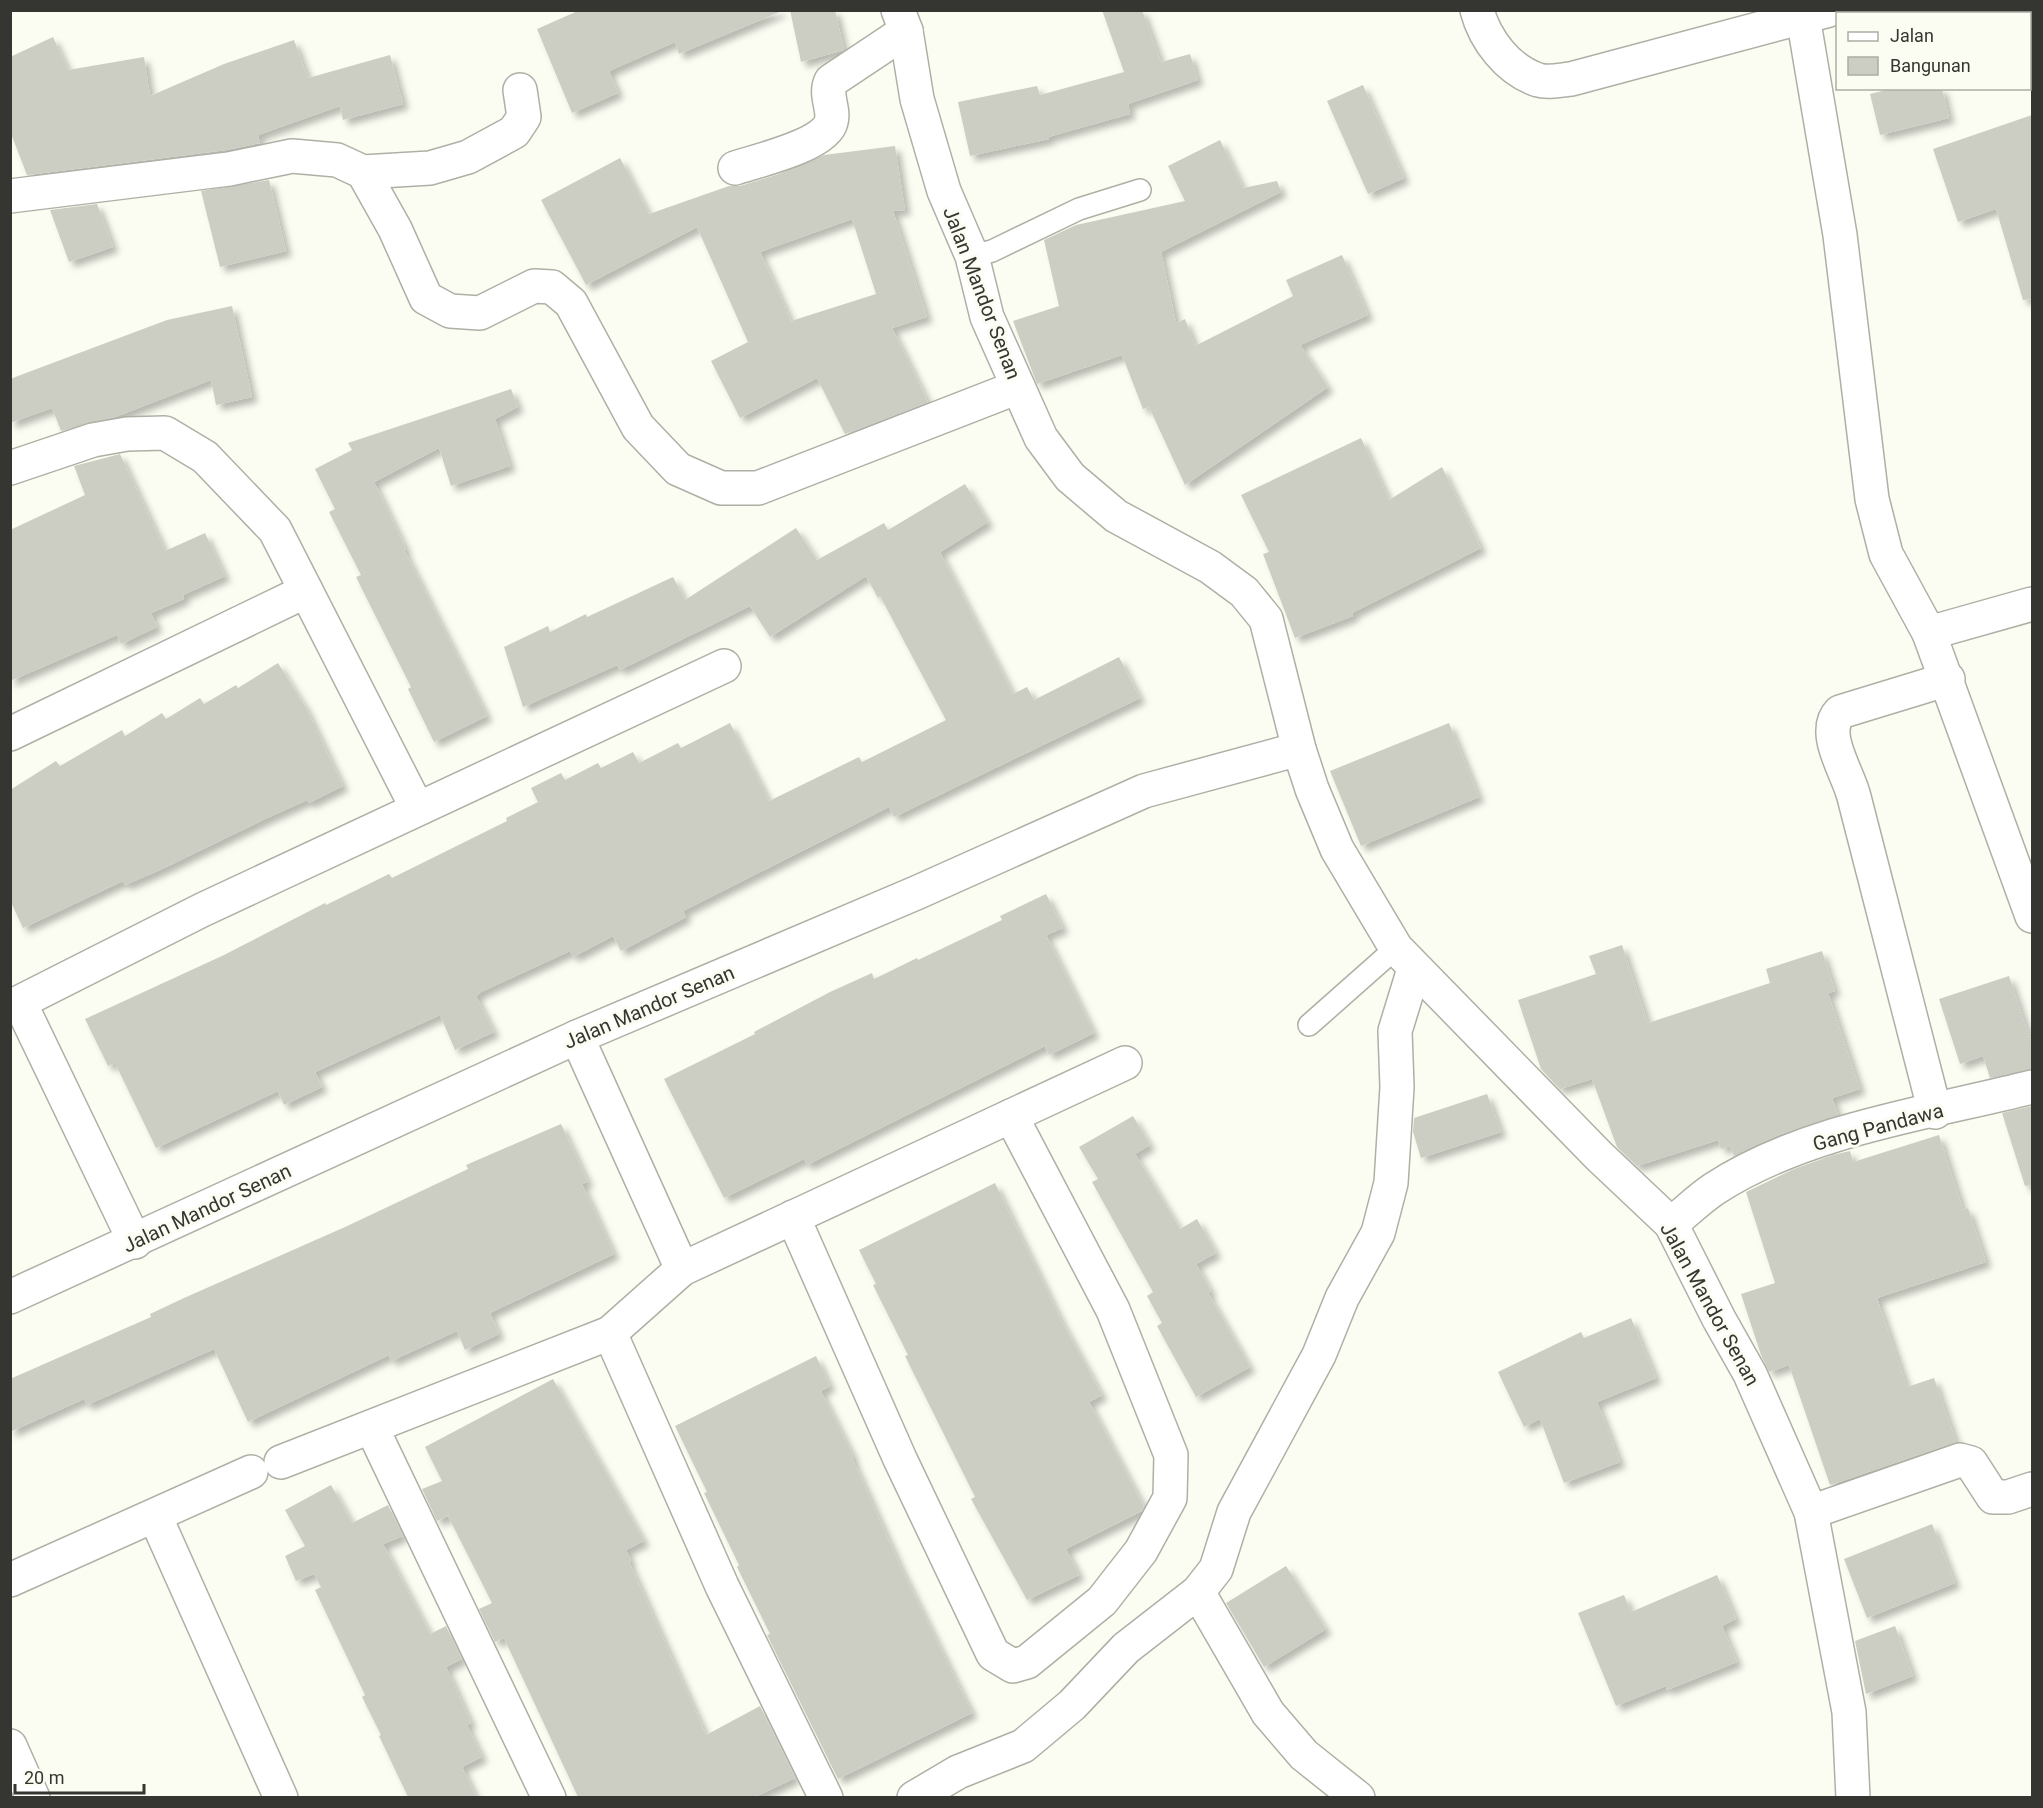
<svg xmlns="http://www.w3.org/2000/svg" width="2043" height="1808" viewBox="0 0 2043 1808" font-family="Roboto,sans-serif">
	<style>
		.building { fill: #cccec3; fill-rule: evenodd; filter: url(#shadow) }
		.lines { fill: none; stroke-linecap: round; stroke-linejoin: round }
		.lane-casing { stroke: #aeb0a6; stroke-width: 24 }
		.street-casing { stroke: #aeb0a6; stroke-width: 36 }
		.secondary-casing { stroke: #aeb0a6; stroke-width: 36 }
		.lane { stroke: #fff; stroke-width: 21 }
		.street { stroke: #fff; stroke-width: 33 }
		.secondary { stroke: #fff; stroke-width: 33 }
		.labels { text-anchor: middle; stroke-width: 6; stroke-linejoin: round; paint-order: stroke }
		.street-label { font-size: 20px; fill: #353631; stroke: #fbfdf2 }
	</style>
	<defs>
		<filter id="shadow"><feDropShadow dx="5.5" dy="5.5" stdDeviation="3" flood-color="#0004"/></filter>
	</defs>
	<rect width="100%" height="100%" fill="#fbfdf2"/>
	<g class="building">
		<path d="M 580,10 L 782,10 L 782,11 L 679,54 L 675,42 L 609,71 L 618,93 L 572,113 L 537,29 Z"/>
		<path d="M 790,10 L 835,10 L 844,50 L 801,62 Z"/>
		<path d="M 1102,10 L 1142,10 L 1161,62 L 1190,54 L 1198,80 L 1128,104 L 1130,114 L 1048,137 L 1049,139 L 970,156 L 958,102 L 1037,86 L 1040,95 L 1124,72 Z"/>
		<path d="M 53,37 L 68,70 L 144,57 L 150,96 L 224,64 L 294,40 L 308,78 L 390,55 L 403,104 L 343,120 L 340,106 L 258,135 L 260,143 L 226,150 L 27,175 L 10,131 L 10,57 Z"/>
		<path d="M 1363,85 L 1404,178 L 1368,194 L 1327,101 Z"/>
		<path d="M 1894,88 L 1942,88 L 1949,118 L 1880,135 L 1870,94 Z"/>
		<path d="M 2032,115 L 2032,299 L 2023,300 L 1996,209 L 1958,222 L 1933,149 Z"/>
		<path d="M 1220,140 L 1243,188 L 1277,181 L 1281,192 L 1161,252 L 1176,323 L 1185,319 L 1195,346 L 1293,296 L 1286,280 L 1342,255 L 1368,315 L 1300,345 L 1328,387 L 1185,485 L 1149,407 L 1143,409 L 1122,355 L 1037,384 L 1013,321 L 1059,306 L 1044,240 L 1076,225 L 1185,201 L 1168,166 Z"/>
		<path d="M 895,146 L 905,210 L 893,211 L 927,317 L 892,328 L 928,402 L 845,434 L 817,378 L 740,418 L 711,361 L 748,342 L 697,227 L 586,285 L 541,200 L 620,158 L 649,214 L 729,186 L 740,186 L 779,174 L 824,155 ZM 852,219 L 876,294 L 791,321 L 760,252 Z"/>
		<path d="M 269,180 L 286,251 L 220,267 L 201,191 Z"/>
		<path d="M 97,204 L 113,247 L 69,262 L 50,210 Z"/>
		<path d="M 232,306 L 252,397 L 216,405 L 211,380 L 115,417 L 61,431 L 52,408 L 10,423 L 10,379 L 167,320 Z"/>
		<path d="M 511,389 L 518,407 L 495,419 L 510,466 L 451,486 L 439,448 L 374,482 L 406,549 L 404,550 L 487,716 L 434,742 L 408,689 L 411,687 L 356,577 L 361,575 L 329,512 L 335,509 L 315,469 L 352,450 L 348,443 Z"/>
		<path d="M 1361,438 L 1389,500 L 1442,467 L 1481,548 L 1352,613 L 1353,616 L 1295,638 L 1263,554 L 1269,552 L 1241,495 Z"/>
		<path d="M 120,454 L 165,551 L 205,533 L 225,576 L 183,595 L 184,599 L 151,613 L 157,627 L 121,644 L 117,635 L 10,681 L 10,530 L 85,495 L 74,466 Z"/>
		<path d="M 965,484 L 988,522 L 940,552 L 1013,694 L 1027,687 L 1034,700 L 1119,657 L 1140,698 L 894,817 L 889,807 L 683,911 L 686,917 L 621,951 L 613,936 L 573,957 L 570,951 L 481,992 L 476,996 L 494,1032 L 455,1050 L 440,1015 L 315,1072 L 322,1087 L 284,1105 L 278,1091 L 156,1148 L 115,1063 L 108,1066 L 85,1019 L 224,955 L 325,903 L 326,905 L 389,874 L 392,878 L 507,821 L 506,818 L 538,802 L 531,788 L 561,773 L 565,780 L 598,763 L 601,768 L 633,752 L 639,763 L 678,743 L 681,748 L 730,723 L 769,801 L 859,757 L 862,762 L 946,720 L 880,596 L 878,598 L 866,576 L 770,637 L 750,606 L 620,670 L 617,665 L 523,707 L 504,647 L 548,626 L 550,632 L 586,614 L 587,617 L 673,577 L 685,600 L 796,528 L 817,560 L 884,523 L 888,530 Z"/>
		<path d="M 278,663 L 306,708 L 343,786 L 309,803 L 307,800 L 265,819 L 160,870 L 125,885 L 123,881 L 23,928 L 10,900 L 10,790 L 56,761 L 60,766 L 122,730 L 125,736 L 162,713 L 166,719 L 200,698 L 204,704 L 236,685 L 238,688 Z"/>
		<path d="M 1449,723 L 1479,797 L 1361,846 L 1330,771 Z"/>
		<path d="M 1046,894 L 1063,928 L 1046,935 L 1094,1033 L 1049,1055 L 1045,1046 L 807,1165 L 804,1159 L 724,1198 L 664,1079 L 755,1034 L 754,1032 L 830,992 L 872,973 L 874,979 L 917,958 L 918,960 L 1002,920 L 1000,916 Z"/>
		<path d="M 1622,945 L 1648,1023 L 1770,983 L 1766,969 L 1822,951 L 1835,991 L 1828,993 L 1860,1089 L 1832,1098 L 1838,1115 L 1781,1134 L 1734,1156 L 1730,1146 L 1721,1149 L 1718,1140 L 1637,1166 L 1617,1147 L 1592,1079 L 1560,1089 L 1541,1069 L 1518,1000 L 1596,974 L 1589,956 Z"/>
		<path d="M 2009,976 L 2032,1045 L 2032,1069 L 1990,1078 L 1983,1056 L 1960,1064 L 1939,999 Z"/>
		<path d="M 1487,1094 L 1501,1132 L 1421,1158 L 1413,1132 L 1414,1118 Z"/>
		<path d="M 2032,1106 L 2032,1185 L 2025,1186 L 2002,1113 Z"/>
		<path d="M 1133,1116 L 1150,1145 L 1135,1154 L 1180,1229 L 1197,1219 L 1216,1253 L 1196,1264 L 1211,1291 L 1208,1293 L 1250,1367 L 1196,1397 L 1157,1326 L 1162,1323 L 1147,1296 L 1153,1292 L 1092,1182 L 1098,1179 L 1079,1147 Z"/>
		<path d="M 561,1124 L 588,1182 L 582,1184 L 614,1254 L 490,1313 L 499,1334 L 465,1350 L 457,1331 L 391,1361 L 389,1355 L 248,1422 L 214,1349 L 87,1405 L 84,1399 L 10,1432 L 10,1379 L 151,1317 L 150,1314 L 184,1298 L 345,1227 L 468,1169 L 466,1165 Z"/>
		<path d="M 1939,1135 L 1963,1210 L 1968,1208 L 1986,1262 L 1877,1298 L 1907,1387 L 1934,1378 L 1956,1442 L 1830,1485 L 1789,1365 L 1769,1372 L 1761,1355 L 1741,1294 L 1775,1283 L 1746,1192 L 1794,1169 L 1833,1155 L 1850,1151 L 1853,1162 Z"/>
		<path d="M 995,1183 L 1062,1322 L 1102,1395 L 1089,1402 L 1144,1507 L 1142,1511 L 1066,1549 L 1079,1575 L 1027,1600 L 971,1499 L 975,1497 L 905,1356 L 908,1355 L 873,1285 L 876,1284 L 859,1250 Z"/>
		<path d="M 1631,1318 L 1656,1378 L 1597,1402 L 1620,1462 L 1564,1483 L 1540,1419 L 1524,1427 L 1498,1372 L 1581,1332 L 1584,1338 Z"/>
		<path d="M 816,1356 L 830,1386 L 821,1391 L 854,1458 L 852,1458 L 901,1568 L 972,1713 L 838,1779 L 767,1635 L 770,1634 L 737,1567 L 739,1565 L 704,1493 L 707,1492 L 675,1426 Z"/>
		<path d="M 553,1379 L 644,1541 L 626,1550 L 631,1561 L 629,1562 L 706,1735 L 760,1706 L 795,1778 L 755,1797 L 578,1797 L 504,1638 L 495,1642 L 479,1609 L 492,1603 L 448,1516 L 437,1521 L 422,1489 L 442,1481 L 425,1447 Z"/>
		<path d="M 331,1485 L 352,1523 L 388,1505 L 403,1536 L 383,1544 L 430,1634 L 446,1626 L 462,1659 L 446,1667 L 471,1723 L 467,1725 L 482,1757 L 462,1767 L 476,1797 L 408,1797 L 379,1736 L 381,1735 L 362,1697 L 365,1695 L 315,1590 L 321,1587 L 314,1574 L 296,1581 L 285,1556 L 305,1546 L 285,1510 Z"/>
		<path d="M 1932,1524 L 1955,1583 L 1867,1618 L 1844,1559 Z"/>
		<path d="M 1286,1566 L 1326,1629 L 1264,1667 L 1226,1603 Z"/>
		<path d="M 1717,1575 L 1736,1619 L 1722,1626 L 1737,1662 L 1667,1690 L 1666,1686 L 1616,1706 L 1578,1613 L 1624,1595 L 1631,1612 Z"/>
		<path d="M 1895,1626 L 1913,1676 L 1866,1694 L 1855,1641 Z"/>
	</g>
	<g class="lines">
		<defs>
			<g id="lane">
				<path d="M 972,256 L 992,251 L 1079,209 L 1140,190"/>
				<path d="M 1309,1025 L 1396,948"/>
			</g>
			<g id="street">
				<path d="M 898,10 L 906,31 L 917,99 L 944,191 L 972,256 L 987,317 L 1041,438 L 1070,477 L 1116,516 L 1210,567 L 1244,592 L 1266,619 L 1299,749"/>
				<path d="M 1477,10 C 1485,40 1508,70 1538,80 C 1548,83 1561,80 1571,79 L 1829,10"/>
				<path d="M 1803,17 L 1840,235 L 1872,499 L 1886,554 L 1929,633"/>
				<path d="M 735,168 C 756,161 826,145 831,122 C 835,109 824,95 831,81 L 906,31"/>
				<path d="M 363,172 L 395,229 L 426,298 L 450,311 L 480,313 L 534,286 L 552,287 L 571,303 L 638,427 L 678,469 L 721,488 L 758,488 L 1018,387"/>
				<path d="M 10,196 L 229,169 L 292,156 L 337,160 L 363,172 L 430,168 L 468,157 L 514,132 L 524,117 L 520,90"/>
				<path d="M 10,468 L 93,440 L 127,434 L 165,433 L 205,457 L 275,530 L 417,808"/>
				<path d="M 2032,604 L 1929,633 L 2032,916"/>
				<path d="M 10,734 L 306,591"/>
				<path d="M 20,1003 L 135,1242"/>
				<path d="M 10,1007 L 202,910 L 724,666"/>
				<path d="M 577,1037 L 682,1269"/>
				<path d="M 1935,1112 C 1908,1007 1881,902 1854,797 C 1848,772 1820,733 1840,712 L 1948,679"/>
				<path d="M 793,1217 L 900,1459 L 993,1654 L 1013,1666 L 1027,1662 L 1102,1601 L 1141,1551 L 1170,1498 L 1171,1455 L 1113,1310 L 1011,1116"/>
				<path d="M 1671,1224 C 1685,1213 1699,1199 1714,1189 C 1804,1130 1929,1113 2032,1087"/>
				<path d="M 610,1333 L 722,1586 L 826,1798"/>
				<path d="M 372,1428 L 549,1798"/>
				<path d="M 281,1462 L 610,1333 L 682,1269 L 1125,1063"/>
				<path d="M 1811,1512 L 1960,1460 L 1971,1463 L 1993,1497 L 2008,1497 L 2032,1489"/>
				<path d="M 155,1516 L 281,1798"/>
				<path d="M 10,1580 L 251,1472"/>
				<path d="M 1198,1592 L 1268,1713 L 1304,1755 L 1358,1798"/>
				<path d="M 10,1746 L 33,1798"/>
				<path d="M 914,1798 L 958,1772 L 1023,1746 L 1072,1705 L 1126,1648 L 1198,1592 L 1216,1569 L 1234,1512 L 1319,1355 L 1342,1298 L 1378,1233 L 1391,1183 L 1397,1087 L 1395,1031 L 1414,969"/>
			</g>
			<path id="secondary" d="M 10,1297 L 577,1037 L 916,893 L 1144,791 L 1299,749 L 1312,789 L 1337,849 L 1396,948 L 1599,1156 L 1671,1224 L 1719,1319 L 1750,1374 L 1811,1512 L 1849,1712 L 1853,1798"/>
		</defs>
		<use href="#lane" class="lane-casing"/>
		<use href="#street" class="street-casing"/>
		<use href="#secondary" class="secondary-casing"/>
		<use href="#lane" class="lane"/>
		<use href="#street" class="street"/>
		<use href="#secondary" class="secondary"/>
	</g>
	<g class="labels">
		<g class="street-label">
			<text transform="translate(982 293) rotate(69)" y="7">Jalan Mandor Senan</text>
			<text transform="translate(649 1007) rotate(-23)" y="7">Jalan Mandor Senan</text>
			<text transform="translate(1878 1127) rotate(-15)" y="7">Gang Pandawa</text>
			<text transform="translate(207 1208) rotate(-25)" y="7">Jalan Mandor Senan</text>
			<text transform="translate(1710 1304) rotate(61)" y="7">Jalan Mandor Senan</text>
		</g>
	</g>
	<rect width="2043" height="1808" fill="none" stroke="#353631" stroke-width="24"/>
	<rect x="1836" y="12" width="195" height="78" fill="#fbfdf2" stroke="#acada5" stroke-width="1.5"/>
	<rect x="1848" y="32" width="30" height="9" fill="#ffffff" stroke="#acada5" stroke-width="1.5"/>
	<text x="1890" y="42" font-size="18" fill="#353631">Jalan</text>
	<rect x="1848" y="57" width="30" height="18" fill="#cccec3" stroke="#acada5" stroke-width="1.5"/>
	<text x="1890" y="72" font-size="18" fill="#353631">Bangunan</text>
	<path d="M15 1784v9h129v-9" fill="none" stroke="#353631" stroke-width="3"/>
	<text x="24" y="1784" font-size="18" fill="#353631" stroke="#fbfdf2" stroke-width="4.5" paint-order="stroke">20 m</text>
</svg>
